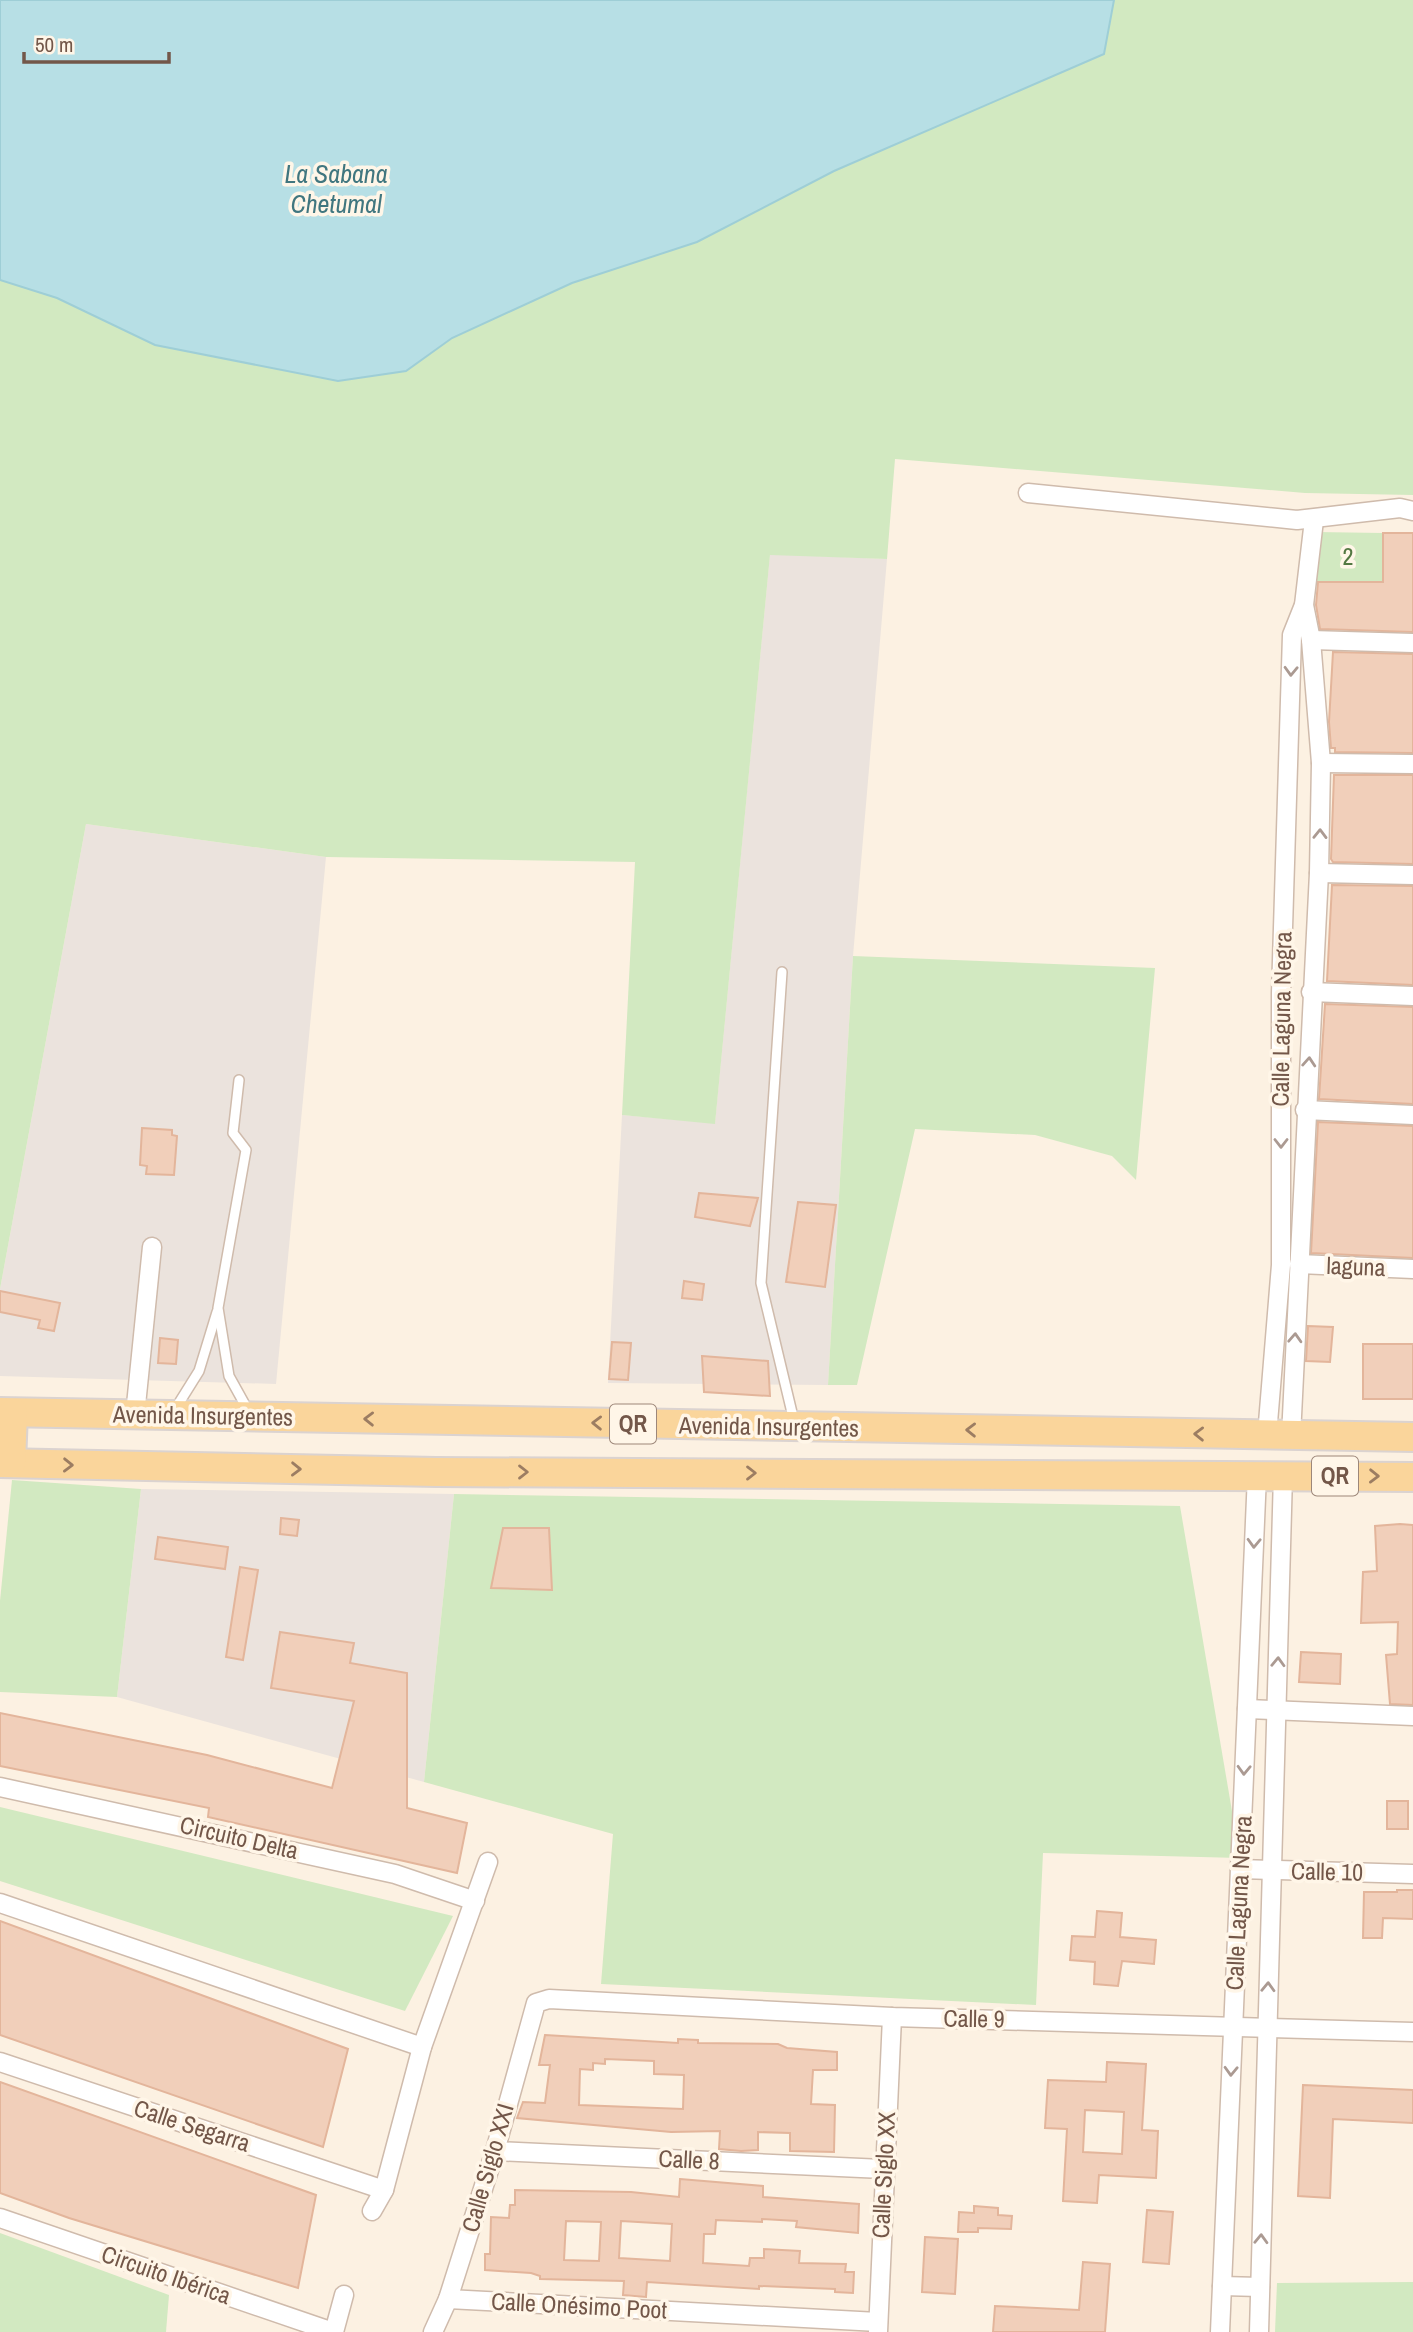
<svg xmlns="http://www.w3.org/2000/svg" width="1413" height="2332" viewBox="0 0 1413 2332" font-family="'Archivo Narrow',sans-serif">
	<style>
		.industrial { fill: #ebe3dd }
		.green { fill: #d2e9c1 }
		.water { fill: #b7dfe5; stroke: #9eced6; stroke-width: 2 }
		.building { fill: #f1cfba; stroke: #e3b59b; stroke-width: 2; fill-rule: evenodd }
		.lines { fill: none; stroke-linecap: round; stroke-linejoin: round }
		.lane-casing { stroke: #cfbbac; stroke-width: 12 }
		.street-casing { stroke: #cfbbac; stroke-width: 21 }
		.primary-casing { stroke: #dbd3d0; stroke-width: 32 }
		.lane { stroke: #fff; stroke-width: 9 }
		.street { stroke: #fff; stroke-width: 18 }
		.primary { stroke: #fad59b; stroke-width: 28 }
		.oneway { stroke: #ab9a92 }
		.oneway2 { stroke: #9c7d62 }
		.labels { text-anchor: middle; stroke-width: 7; stroke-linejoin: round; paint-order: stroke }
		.shield { fill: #fff6e8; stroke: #9d8779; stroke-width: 2 }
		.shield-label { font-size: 23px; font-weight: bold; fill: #735749 }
		.park-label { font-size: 24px; fill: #537842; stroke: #fff6e8 }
		.street-label { font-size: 24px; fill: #735749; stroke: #fff6e8 }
		.water-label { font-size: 26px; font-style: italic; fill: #40767f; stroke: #fff6e8 }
	</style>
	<rect width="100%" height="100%" fill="#fcf1e2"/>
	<g class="industrial">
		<path d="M 770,554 L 887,559 L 853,956 L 828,1385 L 608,1383 L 622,1115 L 715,1123 Z"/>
		<path d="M 86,824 L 326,857 L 276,1384 L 0,1376 L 0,1289 Z"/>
		<path d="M 141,1489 L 454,1494 L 424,1782 L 117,1697 Z"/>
	</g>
	<g class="green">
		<path d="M 1114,0 L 1413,0 L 1413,495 L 1305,493 L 895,459 L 887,559 L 770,555 L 715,1124 L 622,1115 L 635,862 L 326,857 L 86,824 L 0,1289 L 0,280 L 57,298 L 155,345 L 338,381 L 406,371 L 452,338 L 572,283 L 697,242 L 834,171 L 1104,54 Z"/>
		<path d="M 1316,532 L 1383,533 L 1383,582 L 1314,582 Z"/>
		<path d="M 853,956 L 1155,968 L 1136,1180 L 1112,1156 L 1035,1135 L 915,1129 L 857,1385 L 828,1385 Z"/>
		<path d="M 12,1480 L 141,1489 L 117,1697 L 0,1692 L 0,1601 Z"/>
		<path d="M 454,1494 L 1180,1506 L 1240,1858 L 1043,1853 L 1036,2005 L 601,1984 L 613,1834 L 424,1782 Z"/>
		<path d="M 0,1807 L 453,1916 L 405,2011 L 0,1881 Z"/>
		<path d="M 0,2233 L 169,2295 L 166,2332 L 0,2332 Z"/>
		<path d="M 1413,2282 L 1413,2332 L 1275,2332 L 1277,2283 Z"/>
	</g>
	<path class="water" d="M 0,0 L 1114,0 L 1104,54 L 834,171 L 697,242 L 572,283 L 452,338 L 406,371 L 338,381 L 155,345 L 57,298 L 0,280 Z"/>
	<g class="building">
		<path d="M 1383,533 L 1413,533 L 1413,632 L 1320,629 L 1316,605 L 1318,582 L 1383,582 Z"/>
		<path d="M 1333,652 L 1413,654 L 1413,753 L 1335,752 L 1335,748 L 1331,748 L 1329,722 Z"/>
		<path d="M 1334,775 L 1413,775 L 1413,864 L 1333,862 L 1331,859 Z"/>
		<path d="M 1332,885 L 1413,886 L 1413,985 L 1327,981 Z"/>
		<path d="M 1325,1004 L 1413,1007 L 1413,1104 L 1319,1099 Z"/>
		<path d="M 1318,1122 L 1413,1126 L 1413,1258 L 1311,1253 Z"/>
		<path d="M 142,1128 L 172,1130 L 172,1135 L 177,1136 L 174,1175 L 146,1174 L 147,1166 L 140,1165 Z"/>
		<path d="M 699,1193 L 758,1198 L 750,1226 L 695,1217 Z"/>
		<path d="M 798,1202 L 836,1205 L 825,1287 L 786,1282 Z"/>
		<path d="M 684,1281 L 704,1284 L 702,1300 L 682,1298 Z"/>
		<path d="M 0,1291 L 60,1303 L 54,1331 L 38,1328 L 40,1320 L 0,1312 Z"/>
		<path d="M 1308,1326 L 1333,1327 L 1330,1362 L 1306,1361 Z"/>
		<path d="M 160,1338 L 178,1340 L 176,1364 L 158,1363 Z"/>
		<path d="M 612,1342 L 631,1343 L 628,1380 L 609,1379 Z"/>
		<rect x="1363" y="1344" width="50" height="55"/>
		<path d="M 702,1356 L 768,1361 L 770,1396 L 704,1392 Z"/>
		<path d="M 281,1518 L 299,1520 L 297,1536 L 280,1534 Z"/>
		<path d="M 1400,1524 L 1413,1525 L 1413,1705 L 1390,1704 L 1386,1655 L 1397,1654 L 1398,1622 L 1361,1623 L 1363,1572 L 1377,1571 L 1375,1526 Z"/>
		<path d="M 503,1528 L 549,1528 L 552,1590 L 491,1588 Z"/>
		<path d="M 158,1537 L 228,1547 L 225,1569 L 155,1559 Z"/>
		<path d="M 240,1567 L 258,1570 L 243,1660 L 226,1657 Z"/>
		<path d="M 280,1632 L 354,1643 L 350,1663 L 407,1673 L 407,1808 L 467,1823 L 457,1873 L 208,1817 L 209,1808 L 0,1766 L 0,1713 L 207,1755 L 332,1788 L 354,1701 L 271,1688 Z"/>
		<path d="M 1301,1652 L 1341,1654 L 1340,1684 L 1299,1682 Z"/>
		<rect x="1387" y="1801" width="21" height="28"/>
		<path d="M 1397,1890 L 1413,1890 L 1413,1919 L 1383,1918 L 1382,1938 L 1363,1938 L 1364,1892 L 1397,1892 Z"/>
		<path d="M 1097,1911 L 1122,1913 L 1120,1937 L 1156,1940 L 1154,1964 L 1122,1961 L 1118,1986 L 1094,1984 L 1095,1962 L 1070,1960 L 1072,1936 L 1095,1937 Z"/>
		<path d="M 0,1921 L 348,2049 L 323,2147 L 0,2035 Z"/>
		<path d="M 545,2035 L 678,2043 L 678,2039 L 698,2040 L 698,2043 L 778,2044 L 787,2048 L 837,2052 L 837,2070 L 813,2070 L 811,2104 L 835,2105 L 834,2152 L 790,2151 L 790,2133 L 758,2132 L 758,2150 L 741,2151 L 719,2149 L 720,2131 L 671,2132 L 517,2118 L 523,2102 L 545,2103 L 550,2065 L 539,2065 ZM 605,2059 L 654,2061 L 654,2074 L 684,2075 L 683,2109 L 579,2105 L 580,2069 L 593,2070 L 593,2063 L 605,2064 Z"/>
		<path d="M 1107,2062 L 1146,2064 L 1142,2130 L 1158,2131 L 1156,2178 L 1099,2175 L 1097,2203 L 1063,2201 L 1067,2129 L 1045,2128 L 1048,2080 L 1106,2082 ZM 1085,2110 L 1124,2112 L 1122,2154 L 1083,2152 Z"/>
		<path d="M 0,2082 L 316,2195 L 298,2288 L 69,2218 L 0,2193 Z"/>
		<path d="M 1303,2085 L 1413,2090 L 1413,2123 L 1333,2119 L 1330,2198 L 1298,2196 Z"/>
		<path d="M 680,2179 L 763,2186 L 763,2197 L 859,2204 L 858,2233 L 796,2227 L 797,2221 L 762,2219 L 762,2222 L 716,2220 L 715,2234 L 704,2234 L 703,2263 L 749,2266 L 750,2258 L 764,2258 L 764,2249 L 800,2251 L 799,2263 L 846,2264 L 845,2272 L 854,2272 L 853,2293 L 835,2292 L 835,2289 L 759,2286 L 759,2289 L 647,2282 L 646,2297 L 623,2295 L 624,2281 L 540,2279 L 540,2276 L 531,2273 L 485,2270 L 485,2254 L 490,2254 L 491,2217 L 509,2218 L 510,2205 L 515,2205 L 515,2190 L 631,2192 L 679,2197 ZM 566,2221 L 601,2222 L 599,2261 L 564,2260 ZM 621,2221 L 672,2224 L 670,2261 L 619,2258 Z"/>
		<path d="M 974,2206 L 998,2208 L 998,2215 L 1012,2216 L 1011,2229 L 978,2228 L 978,2232 L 958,2232 L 959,2212 L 974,2213 Z"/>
		<path d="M 1147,2210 L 1173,2212 L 1169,2264 L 1143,2262 Z"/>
		<path d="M 925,2237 L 958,2239 L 955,2294 L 922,2292 Z"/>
		<path d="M 1083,2262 L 1110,2264 L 1105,2332 L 993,2332 L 995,2306 L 1079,2310 Z"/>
	</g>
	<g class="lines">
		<defs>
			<g id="lane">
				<path d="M 782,972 L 761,1283 L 794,1421"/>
				<path d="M 239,1080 L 233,1133 L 246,1150 L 218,1308 L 229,1376 L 249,1412"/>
				<path d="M 174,1411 L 199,1371 L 217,1312"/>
			</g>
			<g id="street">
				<path d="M 1028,493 L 1297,520 L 1400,508 L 1413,511"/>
				<path d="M 1311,640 L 1413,643"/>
				<path d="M 1321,763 L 1413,764"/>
				<path d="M 1319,873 L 1413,875"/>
				<path d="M 1311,992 L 1413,996"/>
				<path d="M 1305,1110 L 1413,1115"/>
				<path d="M 1299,1264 L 1413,1269"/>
				<path d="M 135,1415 L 152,1247"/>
				<path d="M 1267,1435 L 1281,1265 L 1281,993 L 1292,635 L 1304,605 L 1314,520"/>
				<path d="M 1291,1436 L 1319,873 L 1321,763 L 1311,640 L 1304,605"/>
				<path d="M 1247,1709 L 1413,1716"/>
				<path d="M 0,1787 L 395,1874 L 475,1901"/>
				<path d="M 1240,1869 L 1413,1874"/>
				<path d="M 0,1903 L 422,2047"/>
				<path d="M 0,2062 L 384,2190"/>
				<path d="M 495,2151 L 883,2169"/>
				<path d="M 372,2211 L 384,2190 L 422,2047 L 488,1862"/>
				<path d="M 0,2218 L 333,2332"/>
				<path d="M 1222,2286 L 1260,2287"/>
				<path d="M 448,2299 L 878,2322"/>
				<path d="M 334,2332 L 344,2295"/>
				<path d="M 433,2332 L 448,2299 L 495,2151 L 536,2003 L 549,1999 L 892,2017 L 1413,2032"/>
				<path d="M 878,2332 L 892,2017"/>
				<path d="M 1220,2332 L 1257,1475"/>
				<path d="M 1259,2332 L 1283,1475"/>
			</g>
			<g id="primary">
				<path d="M 0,1412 L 1413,1437"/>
				<path d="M 0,1463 L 436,1472 L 1413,1477"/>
				<path d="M 11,1463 L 13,1413"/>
			</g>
		</defs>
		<use href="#lane" class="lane-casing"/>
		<use href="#street" class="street-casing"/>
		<use href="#primary" class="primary-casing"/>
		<use href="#lane" class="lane"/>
		<use href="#street" class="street"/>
		<use href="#primary" class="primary"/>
	</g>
	<defs><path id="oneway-chevron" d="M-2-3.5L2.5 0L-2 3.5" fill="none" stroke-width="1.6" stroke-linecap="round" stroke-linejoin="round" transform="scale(1.75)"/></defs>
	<g class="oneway">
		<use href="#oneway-chevron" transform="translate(1291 671) rotate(92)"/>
		<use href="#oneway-chevron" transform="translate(1320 834) rotate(-89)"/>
		<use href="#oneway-chevron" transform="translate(1309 1062) rotate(-86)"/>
		<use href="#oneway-chevron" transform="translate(1281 1143) rotate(90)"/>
		<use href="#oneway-chevron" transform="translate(1295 1338) rotate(-87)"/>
		<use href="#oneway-chevron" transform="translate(1254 1543) rotate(92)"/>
		<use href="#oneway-chevron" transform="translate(1278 1662) rotate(-88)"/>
		<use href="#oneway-chevron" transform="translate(1244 1770) rotate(92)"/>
		<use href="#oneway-chevron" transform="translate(1268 1987) rotate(-88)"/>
		<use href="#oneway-chevron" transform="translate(1231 2071) rotate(92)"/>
		<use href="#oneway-chevron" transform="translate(1261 2239) rotate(-88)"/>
	</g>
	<g class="oneway2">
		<use href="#oneway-chevron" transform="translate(369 1419) rotate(-179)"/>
		<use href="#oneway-chevron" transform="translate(597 1423) rotate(-179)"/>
		<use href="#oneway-chevron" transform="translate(971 1430) rotate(-179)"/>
		<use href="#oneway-chevron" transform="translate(1199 1434) rotate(-179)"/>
		<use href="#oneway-chevron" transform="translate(68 1465) rotate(1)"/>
		<use href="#oneway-chevron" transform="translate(296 1469) rotate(1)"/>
		<use href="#oneway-chevron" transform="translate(523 1472)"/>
		<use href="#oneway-chevron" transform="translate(751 1473)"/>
		<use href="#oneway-chevron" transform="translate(1374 1476) rotate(1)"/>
	</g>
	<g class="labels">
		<g class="shield">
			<rect x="610" y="1404.5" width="46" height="39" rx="5"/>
			<rect x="1312" y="1456.5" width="46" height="39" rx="5"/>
		</g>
		<g class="shield-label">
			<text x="633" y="1432">QR</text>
			<text x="1335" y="1484">QR</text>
		</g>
		<g class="park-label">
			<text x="1348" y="565">2</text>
		</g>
		<g class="street-label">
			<text transform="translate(1282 1019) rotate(-89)" y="8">Calle Laguna Negra</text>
			<text transform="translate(1356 1267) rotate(2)" y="8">laguna</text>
			<text transform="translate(203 1416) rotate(1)" y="8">Avenida Insurgentes</text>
			<text transform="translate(769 1427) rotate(1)" y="8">Avenida Insurgentes</text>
			<text transform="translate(239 1838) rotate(13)" y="8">Circuito Delta</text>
			<text transform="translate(1327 1872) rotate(1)" y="8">Calle 10</text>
			<text transform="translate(1239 1903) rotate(-87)" y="8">Calle Laguna Negra</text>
			<text transform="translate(974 2019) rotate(1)" y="8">Calle 9</text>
			<text transform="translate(192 2126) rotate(18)" y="8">Calle Segarra</text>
			<text transform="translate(689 2160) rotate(3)" y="8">Calle 8</text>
			<text transform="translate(488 2168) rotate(-74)" y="8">Calle Siglo XXI</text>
			<text transform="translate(884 2175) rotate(-87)" y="8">Calle Siglo XX</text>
			<text transform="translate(166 2275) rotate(19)" y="8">Circuito Ibérica</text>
			<text transform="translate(579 2306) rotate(3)" y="8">Calle Onésimo Poot</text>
		</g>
		<g class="water-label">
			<text x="336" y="183">La Sabana<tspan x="336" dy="30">Chetumal</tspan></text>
		</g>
	</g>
	<path d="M24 52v10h145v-10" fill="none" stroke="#735749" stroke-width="3.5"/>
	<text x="35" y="52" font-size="21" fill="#735749" stroke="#fff6e8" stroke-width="5" paint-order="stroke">50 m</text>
</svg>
